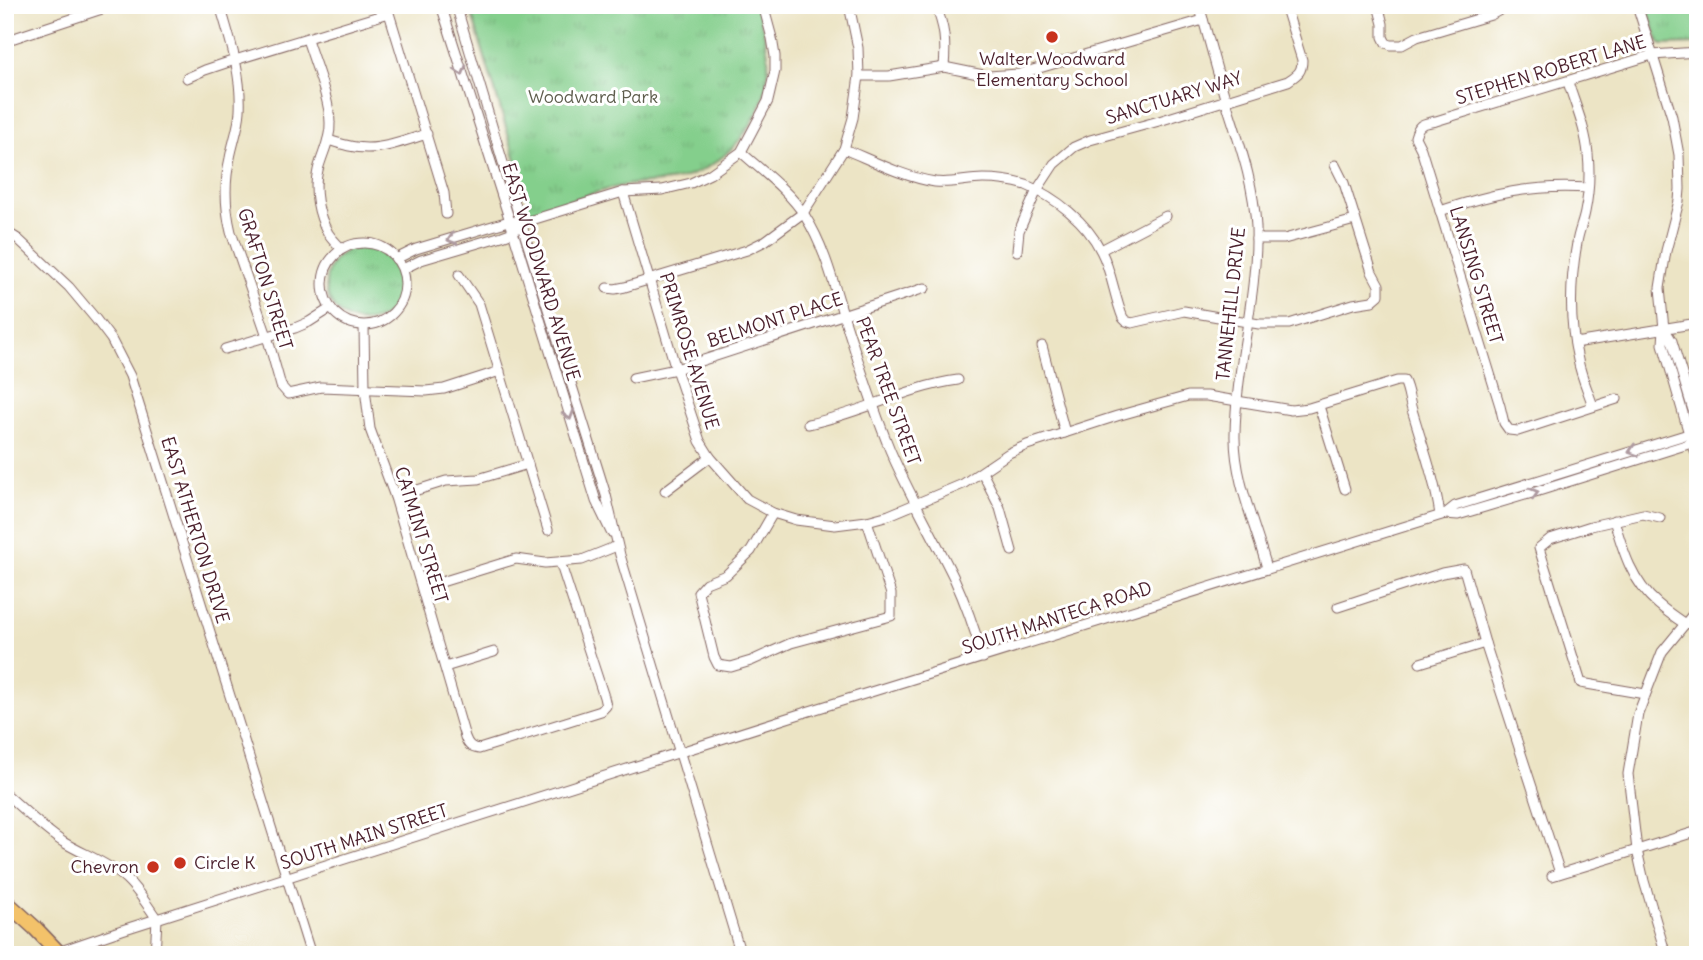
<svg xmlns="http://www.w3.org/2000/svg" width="1703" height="960" viewBox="0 0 1703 960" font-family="Delius,sans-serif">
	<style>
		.grass { fill: url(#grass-tufts); stroke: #67775c; stroke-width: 2 }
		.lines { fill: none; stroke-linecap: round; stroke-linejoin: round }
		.minor-casing { stroke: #836461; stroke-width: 11 }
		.highway-casing { stroke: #836461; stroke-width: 17 }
		.minor { stroke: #fff; stroke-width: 9 }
		.highway { stroke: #f3c26a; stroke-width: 14 }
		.oneway { stroke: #ae9aa0 }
		.poi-dot { fill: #c8321e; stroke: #fff; stroke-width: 2.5 }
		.labels { text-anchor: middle; stroke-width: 6; stroke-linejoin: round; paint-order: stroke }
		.poi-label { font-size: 18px; fill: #4a1f2b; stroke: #fff }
		.street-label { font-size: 18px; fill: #4a1f2b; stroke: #fff }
		.park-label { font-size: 18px; fill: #5e5d4d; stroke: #fff }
	</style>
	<defs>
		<pattern id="grass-tufts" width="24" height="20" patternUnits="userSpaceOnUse" patternTransform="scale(1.75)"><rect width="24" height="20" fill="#84cf8c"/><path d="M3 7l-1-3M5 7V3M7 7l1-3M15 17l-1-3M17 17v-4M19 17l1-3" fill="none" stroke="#74b179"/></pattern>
	</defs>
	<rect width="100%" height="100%" fill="#fff"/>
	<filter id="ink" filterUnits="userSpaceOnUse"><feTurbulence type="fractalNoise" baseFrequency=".0143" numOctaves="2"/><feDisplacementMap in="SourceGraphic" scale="14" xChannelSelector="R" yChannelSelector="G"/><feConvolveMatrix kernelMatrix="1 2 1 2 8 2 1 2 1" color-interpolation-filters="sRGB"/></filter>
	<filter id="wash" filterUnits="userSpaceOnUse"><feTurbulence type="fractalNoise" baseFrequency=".00686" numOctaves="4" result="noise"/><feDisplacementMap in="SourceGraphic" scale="28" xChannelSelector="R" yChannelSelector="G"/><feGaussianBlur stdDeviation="1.57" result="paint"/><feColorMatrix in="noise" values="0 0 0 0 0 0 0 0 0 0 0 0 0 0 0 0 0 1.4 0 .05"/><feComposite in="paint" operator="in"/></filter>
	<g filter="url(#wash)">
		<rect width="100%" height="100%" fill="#ece4c5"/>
		<g class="grass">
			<path d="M 469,5 L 756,5 C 761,23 767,39 768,57 C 772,112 732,164 680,179 C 661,184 641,182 622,186 C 592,192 563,203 534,212 L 526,209 L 524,204 L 528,200 Z"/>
			<path d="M 1646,5 L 1698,5 L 1698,44 L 1662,45 L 1659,43 Z"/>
			<circle cx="364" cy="284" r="38"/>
		</g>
	</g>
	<g filter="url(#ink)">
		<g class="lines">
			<defs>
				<g id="minor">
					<path d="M 220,5 C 230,40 242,74 240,111 C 239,127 233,142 230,158 C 224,183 225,207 231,232 L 267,336 L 281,386 L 288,394 L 321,387 L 426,391 L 444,389 L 500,371"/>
					<path d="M 441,5 L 508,215 L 596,501 L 611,532"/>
					<path d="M 456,5 L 518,213 L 606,495 L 620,555 L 741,955"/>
					<path d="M 935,5 C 945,26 946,44 944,67"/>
					<path d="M 1199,5 C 1208,36 1216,67 1225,98 C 1238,140 1254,182 1256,227 C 1258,296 1236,365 1235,434 C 1234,479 1255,524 1267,568"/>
					<path d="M 1378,5 L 1383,24 L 1383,37 L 1386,43 L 1391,45 L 1402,45 L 1417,37 L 1491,15 L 1509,5"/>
					<path d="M 1637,5 L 1672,117 L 1679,155 L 1680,189 L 1679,201 L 1666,251 L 1660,288 L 1664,329 L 1663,344 L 1689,434 L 1698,459"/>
					<path d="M 307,39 C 314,62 330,100 330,123 C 331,139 322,154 318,170 C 313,190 318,215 328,233 C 332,239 337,244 342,249"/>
					<path d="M 5,41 L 114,5"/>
					<path d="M 859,76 L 889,76 L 944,67 L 988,76 L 1019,74 L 1203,20"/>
					<path d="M 187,78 L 205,70 L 235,60 L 389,13 L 444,193 L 446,214"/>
					<path d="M 1568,82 C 1575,105 1586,129 1588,154 C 1590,173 1589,193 1585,212 C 1583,223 1578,233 1577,243 C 1570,282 1569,322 1578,360 C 1581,376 1588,391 1593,406"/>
					<path d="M 328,140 C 341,144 353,148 367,148 C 387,148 407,140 427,134"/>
					<path d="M 844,149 C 873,161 904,177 935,182 C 951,184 967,179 983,179 C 996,179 1013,181 1026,185 C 1055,197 1087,222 1101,251 C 1112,272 1114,296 1123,318 L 1126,321 L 1132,323 L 1184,311 L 1259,324 L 1289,324 L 1353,304 L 1372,301 L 1379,295 L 1379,285 L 1372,272 L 1344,183 L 1335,165"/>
					<path d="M 741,152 C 762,171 790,192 805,216 C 824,246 833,281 843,314 C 858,360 872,406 890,450 C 909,494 933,535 954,578 C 966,604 975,630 983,658"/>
					<path d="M 623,192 L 676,369 L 700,441 L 710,457 L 747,499 L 773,513 L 796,520 L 835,525 L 867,521 L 889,515 L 963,484 L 1009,453 L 1027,445 L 1117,416 L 1188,396 L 1207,396 L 1291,410 L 1309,408 L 1397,381 L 1404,381 C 1409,391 1409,402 1413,413 C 1423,447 1435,480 1440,515"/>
					<path d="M 1440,211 C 1490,194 1534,184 1588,188"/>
					<path d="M 5,231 L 18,239 L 69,287 L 95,318 L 111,339 L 130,376 L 311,955"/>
					<path d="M 1256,239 L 1284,239 L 1355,220"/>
					<circle cx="364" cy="284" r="41"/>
					<path d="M 1101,250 L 1166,216"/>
					<path d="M 1017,251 L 1019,231 L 1037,190 L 1054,164 L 1074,147 L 1090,140 L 1159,121 L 1288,81 C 1298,74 1302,72 1302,60 L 1285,5"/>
					<path d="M 396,259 L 416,249 L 509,221 L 522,223 L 623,192 L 662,190 L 691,183 L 710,174 L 741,152 L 768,101 L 775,71 L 775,56 L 772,38 L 763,5"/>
					<path d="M 403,269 L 421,260 L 502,236 L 513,232 L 516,229"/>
					<path d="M 459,275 L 479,304 L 548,530"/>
					<path d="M 607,288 L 615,289 L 625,287 L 747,250 L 765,241 L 803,213 L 844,149 L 853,118 L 859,76 L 858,48 L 849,5"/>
					<path d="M 364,326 L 365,389 L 370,429 L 395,497 L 465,737 C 468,745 471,748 479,749 L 601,711 L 606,706 L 604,697 L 560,562"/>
					<path d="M 1665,330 L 1672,341 L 1698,427"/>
					<path d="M 1575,343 L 1698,323"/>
					<path d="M 1042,346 L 1065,433"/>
					<path d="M 225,349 L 295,328 L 309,322 L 331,308"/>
					<path d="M 633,378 L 676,369 L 925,288"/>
					<path d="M 1617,399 L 1518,431 L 1509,430 L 1504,423 L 1500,406 L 1421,149 L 1415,137 C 1419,123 1422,124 1436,121 L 1652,55 L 1698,52"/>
					<path d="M 1319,406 L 1345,489"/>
					<path d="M 808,424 C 860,414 906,387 958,380"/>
					<path d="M 982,472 L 1000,508 L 1012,551"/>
					<path d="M 665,491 L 710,457"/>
					<path d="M 395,497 L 446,481 L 478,479 L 528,464"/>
					<path d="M 773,513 L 751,551 L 726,575 L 706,583 L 698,592 L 714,657 L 718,665 L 731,667 L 751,661 L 791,643 L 891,616 L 891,594 L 867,521"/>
					<path d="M 1445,514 L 1458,515 L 1542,490 L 1698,441"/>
					<path d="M 1614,520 C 1623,551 1632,582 1658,604 C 1666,611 1676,618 1685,624"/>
					<path d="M 422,588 L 516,559 L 545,563 L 582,560 L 617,546"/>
					<path d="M 1338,607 L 1442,573 L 1464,569 L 1485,643"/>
					<path d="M 1698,608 L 1662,652 L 1638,714 L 1628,774 L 1637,850 L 1698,831"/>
					<path d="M 1420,663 L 1485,643 L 1560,873"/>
					<path d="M 445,667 L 494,652"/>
					<path d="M 1645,694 L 1581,683 L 1539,548 L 1550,539 L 1591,526 L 1643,514 L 1660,518"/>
					<path d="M 5,793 C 24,810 42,828 63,842 C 83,854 106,862 124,877 C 137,888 147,905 157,919 L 155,955"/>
					<path d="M 1552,876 L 1637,850 L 1644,881 L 1666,955"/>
					<path d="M 58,952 L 122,930 L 803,713 L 1445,514 L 1455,506 L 1698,431"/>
				</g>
				<path id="highway" d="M 5,901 L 35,928 L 58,952 L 58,955"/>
			</defs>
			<use href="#minor" class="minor-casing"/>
			<use href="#highway" class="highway-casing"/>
			<use href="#minor" class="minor"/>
			<use href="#highway" class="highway"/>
		</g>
		<defs><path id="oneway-chevron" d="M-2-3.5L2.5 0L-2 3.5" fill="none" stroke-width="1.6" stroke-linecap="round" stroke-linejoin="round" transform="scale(1.75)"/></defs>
		<g class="oneway">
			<use href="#oneway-chevron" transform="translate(461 71) rotate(73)"/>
			<use href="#oneway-chevron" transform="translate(452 239) rotate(163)"/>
			<use href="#oneway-chevron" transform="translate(569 415) rotate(73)"/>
			<use href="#oneway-chevron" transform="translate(1633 451) rotate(162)"/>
			<use href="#oneway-chevron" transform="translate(1534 493) rotate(-17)"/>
		</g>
	</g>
	<g class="poi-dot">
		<circle cx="1052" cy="37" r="7"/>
		<circle cx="180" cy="863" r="7"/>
		<circle cx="153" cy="867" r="7"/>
	</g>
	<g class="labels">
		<g class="poi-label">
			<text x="1052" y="65">Walter Woodward<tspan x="1052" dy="21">Elementary School</tspan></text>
			<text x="194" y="869" text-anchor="start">Circle K</text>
			<text x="139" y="873" text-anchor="end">Chevron</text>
		</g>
		<g class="street-label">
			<text transform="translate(1551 70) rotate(-17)" y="6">STEPHEN ROBERT LANE</text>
			<text transform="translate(1174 98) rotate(-17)" y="6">SANCTUARY WAY</text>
			<text transform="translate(541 272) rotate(73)" y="6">EAST WOODWARD AVENUE</text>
			<text transform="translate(1476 275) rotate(73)" y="6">LANSING STREET</text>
			<text transform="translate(265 279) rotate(73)" y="6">GRAFTON STREET</text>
			<text transform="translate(1231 304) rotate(-84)" y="6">TANNEHILL DRIVE</text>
			<text transform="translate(775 320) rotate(-18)" y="6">BELMONT PLACE</text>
			<text transform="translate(689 351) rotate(73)" y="6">PRIMROSE AVENUE</text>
			<text transform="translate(888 391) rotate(70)" y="6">PEAR TREE STREET</text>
			<text transform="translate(195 530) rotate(73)" y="6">EAST ATHERTON DRIVE</text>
			<text transform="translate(421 535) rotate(73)" y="6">CATMINT STREET</text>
			<text transform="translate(1057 618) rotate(-18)" y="6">SOUTH MANTECA ROAD</text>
			<text transform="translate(364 837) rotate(-18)" y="6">SOUTH MAIN STREET</text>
		</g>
		<g class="park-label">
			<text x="593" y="103">Woodward Park</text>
		</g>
	</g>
	<rect width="1703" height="960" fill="none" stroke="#fff" stroke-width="28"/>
</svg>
